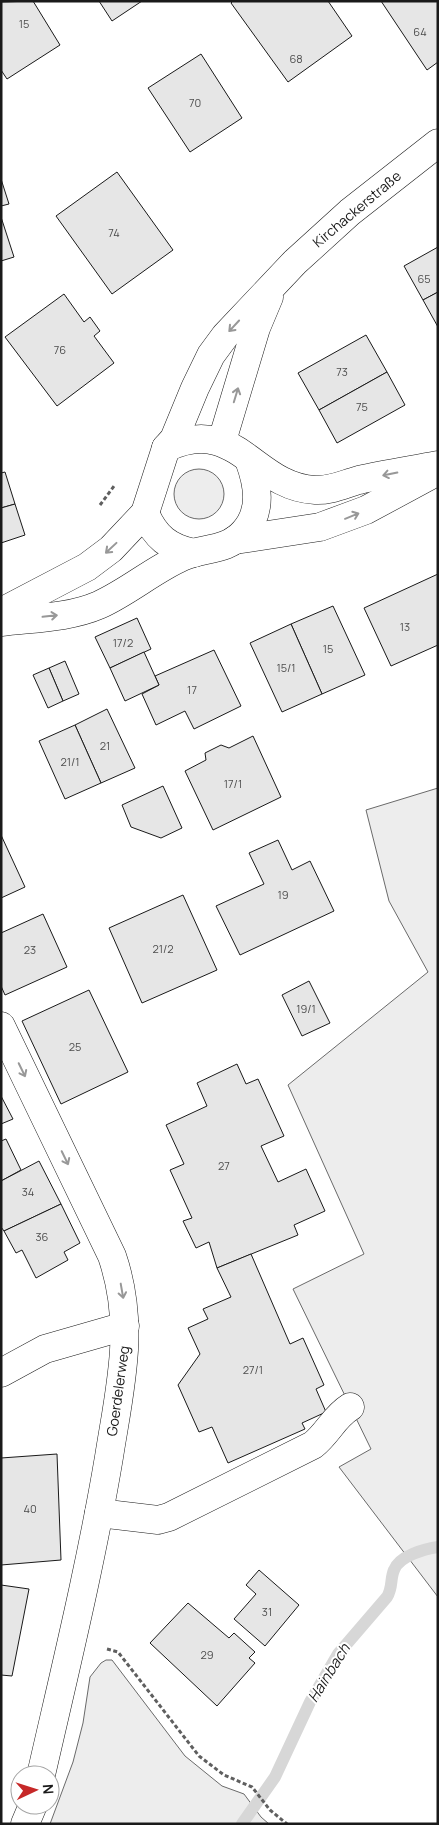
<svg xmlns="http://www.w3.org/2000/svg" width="439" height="1825" viewBox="0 0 439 1825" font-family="Manrope,sans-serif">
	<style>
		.built { fill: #ededed; stroke: #6a6a6a }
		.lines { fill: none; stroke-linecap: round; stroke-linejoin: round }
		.stream { stroke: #d7d7d7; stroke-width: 12 }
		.building { fill: #e6e6e6; stroke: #1a1a1a }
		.minor-casing { stroke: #1a1a1a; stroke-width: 29 }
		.major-casing { stroke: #1a1a1a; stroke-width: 29 }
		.path { stroke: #5f5f5f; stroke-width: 3; stroke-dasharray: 4 2.5; stroke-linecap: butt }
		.minor { stroke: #fff; stroke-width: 28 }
		.major { stroke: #fff; stroke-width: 28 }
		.oneway { stroke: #989898 }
		.labels { text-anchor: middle; stroke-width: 4; stroke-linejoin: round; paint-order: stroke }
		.number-label { font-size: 11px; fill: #4d4d4d }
		.street-label { font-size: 14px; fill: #1a1a1a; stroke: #fff }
		.water-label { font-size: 15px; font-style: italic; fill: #1a1a1a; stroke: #fff }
	</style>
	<rect width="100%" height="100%" fill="#fff"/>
	<g class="built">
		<circle cx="199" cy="494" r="25"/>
		<path d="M 438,788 L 438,1597 L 339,1467 L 371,1449 L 293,1289 L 364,1254 L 288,1085 L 428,972 L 389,901 L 366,810 Z"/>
		<path d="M 106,1660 L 112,1660 L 185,1756 L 222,1786 L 244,1794 L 261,1817 L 269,1824 L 50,1824 L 73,1762 L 83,1723 L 90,1677 L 101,1663 Z"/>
	</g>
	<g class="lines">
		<path class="stream" d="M 242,1824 L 275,1777 L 310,1702 L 338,1654 L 387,1597 C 393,1587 390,1579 394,1570 C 399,1556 424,1549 438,1547"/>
	</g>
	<g class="building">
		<path d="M 33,1 L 60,45 L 7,79 L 1,70 L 1,2 Z"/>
		<path d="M 99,1 L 142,1 L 112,21 Z"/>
		<path d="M 233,1 L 328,1 L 352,36 L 288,82 L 231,3 Z"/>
		<path d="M 381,1 L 438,1 L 438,62 L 427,70 Z"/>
		<path d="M 201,54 L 242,118 L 190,152 L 148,88 Z"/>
		<path d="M 117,172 L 173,250 L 112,294 L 56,216 Z"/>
		<path d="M 1,179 L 9,204 L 1,206 Z"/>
		<path d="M 1,217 L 14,257 L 1,261 Z"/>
		<path d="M 438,247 L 438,292 L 423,300 L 404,266 Z"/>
		<path d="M 438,292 L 438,327 L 423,300 Z"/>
		<path d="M 64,294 L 84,322 L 90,317 L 100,331 L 94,336 L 114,363 L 57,406 L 5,337 Z"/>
		<path d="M 366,335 L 387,372 L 319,410 L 298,373 Z"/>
		<path d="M 387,372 L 405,405 L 337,443 L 319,410 Z"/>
		<path d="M 5,472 L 15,504 L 1,508 L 1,473 Z"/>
		<path d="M 15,504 L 25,535 L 1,543 L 1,508 Z"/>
		<path d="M 438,574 L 438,645 L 391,666 L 364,608 Z"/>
		<path d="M 333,606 L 365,675 L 322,694 L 291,624 Z"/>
		<path d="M 137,618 L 151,649 L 110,668 L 95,637 Z"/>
		<path d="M 291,624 L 322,694 L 282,712 L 250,643 Z"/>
		<path d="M 214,650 L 241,706 L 194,729 L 185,711 L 156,725 L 142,694 L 159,685 L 155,676 Z"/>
		<path d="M 144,652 L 159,685 L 125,701 L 110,668 Z"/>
		<path d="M 65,661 L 79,694 L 63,701 L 49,668 Z"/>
		<path d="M 49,668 L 63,701 L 48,708 L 33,675 Z"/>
		<path d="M 107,709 L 135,768 L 101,783 L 75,725 Z"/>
		<path d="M 75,725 L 101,783 L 65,799 L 39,741 Z"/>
		<path d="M 253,736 L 281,797 L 213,830 L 185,771 L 206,760 L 205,753 L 221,745 L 229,748 Z"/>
		<path d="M 163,786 L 182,828 L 161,838 L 131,827 L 122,805 Z"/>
		<path d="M 1,835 L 25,887 L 1,898 Z"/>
		<path d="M 278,840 L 292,870 L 310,861 L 334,911 L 240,955 L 216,906 L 264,884 L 249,853 Z"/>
		<path d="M 183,895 L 217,970 L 142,1003 L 109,928 Z"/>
		<path d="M 43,914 L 67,967 L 5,995 L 1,986 L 1,933 Z"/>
		<path d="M 309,981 L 330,1023 L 302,1036 L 282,995 Z"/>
		<path d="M 89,990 L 128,1072 L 61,1104 L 22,1021 Z"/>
		<path d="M 237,1064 L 246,1084 L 258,1079 L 284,1136 L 261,1146 L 278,1182 L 306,1169 L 325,1211 L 294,1225 L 298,1235 L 217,1268 L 209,1242 L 196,1248 L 183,1221 L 192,1218 L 170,1170 L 184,1164 L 166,1125 L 207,1106 L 197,1083 Z"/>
		<path d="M 1,1096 L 13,1119 L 1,1124 Z"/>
		<path d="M 6,1139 L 21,1170 L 1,1181 L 1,1141 Z"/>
		<path d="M 39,1161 L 61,1204 L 4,1231 L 1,1227 L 1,1181 Z"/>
		<path d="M 61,1204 L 80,1243 L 64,1252 L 68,1260 L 36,1278 L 22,1250 L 16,1253 L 4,1231 Z"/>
		<path d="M 251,1254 L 290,1344 L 303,1338 L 324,1385 L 316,1389 L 326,1412 L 302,1423 L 305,1429 L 228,1463 L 212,1427 L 199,1432 L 178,1385 L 200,1354 L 188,1328 L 208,1319 L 203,1309 L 231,1297 L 217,1268 Z"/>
		<path d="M 57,1454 L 61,1560 L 1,1565 L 1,1458 Z"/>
		<path d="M 259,1570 L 299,1605 L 265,1646 L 234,1619 L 256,1594 L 246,1585 Z"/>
		<path d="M 1,1585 L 29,1589 L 12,1676 L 1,1675 Z"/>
		<path d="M 188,1603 L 229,1638 L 234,1633 L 255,1652 L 249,1658 L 255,1663 L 217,1706 L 150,1643 Z"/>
	</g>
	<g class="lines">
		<defs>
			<g id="minor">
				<path d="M 222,441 L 256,328 L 269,297"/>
				<path d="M 166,448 L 174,439 L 195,388 L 211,355 L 225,336 L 295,262 L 350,212 L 438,143"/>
				<path d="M 1,1026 L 112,1256 C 136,1326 120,1387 109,1457 C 91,1564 65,1670 41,1775"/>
				<path d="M 1,1373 L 45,1349 L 125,1326"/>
				<path d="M 99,1513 L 158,1520 L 169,1517 L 313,1445 C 328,1433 334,1417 350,1407"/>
				<path d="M 25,1824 L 33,1805"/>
			</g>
			<g id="major">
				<path d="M 145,513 C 155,537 169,548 194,553"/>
				<path d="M 235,540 L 320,527 L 366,510 L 431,475"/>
				<path d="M 1,612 L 87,567 L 111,549 L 145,513 L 166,448 C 237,414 253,487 315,490 C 330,491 344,484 359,480 C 385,474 412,470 438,465"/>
				<path d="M 1,622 C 33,618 69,618 99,605 C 128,592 153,570 182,557 C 204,547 226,552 244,532 C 263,511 258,484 249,460"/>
			</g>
		</defs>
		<use href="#minor" class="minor-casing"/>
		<use href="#major" class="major-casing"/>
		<g class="path">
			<path d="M 100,505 L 114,486"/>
			<path d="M 107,1649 L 118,1652 L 199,1756 L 224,1775 L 252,1787 L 270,1810 L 287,1824"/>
		</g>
		<use href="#minor" class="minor"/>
		<use href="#major" class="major"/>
	</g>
	<defs><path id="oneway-shaft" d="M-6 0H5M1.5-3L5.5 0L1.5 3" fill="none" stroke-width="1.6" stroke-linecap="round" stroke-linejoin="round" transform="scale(1.25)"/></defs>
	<g class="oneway">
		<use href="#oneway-shaft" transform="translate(234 326) rotate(133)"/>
		<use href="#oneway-shaft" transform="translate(236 395) rotate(-73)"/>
		<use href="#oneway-shaft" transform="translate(390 474) rotate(169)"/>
		<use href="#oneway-shaft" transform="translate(352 516) rotate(-22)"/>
		<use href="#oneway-shaft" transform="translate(111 548) rotate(137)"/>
		<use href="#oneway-shaft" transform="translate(50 616) rotate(-6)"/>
		<use href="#oneway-shaft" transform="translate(22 1070) rotate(64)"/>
		<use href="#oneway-shaft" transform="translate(65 1158) rotate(64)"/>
		<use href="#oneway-shaft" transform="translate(122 1291) rotate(80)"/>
	</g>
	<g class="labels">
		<g class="number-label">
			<text x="24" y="28">15</text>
			<text x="420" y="36">64</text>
			<text x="296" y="63">68</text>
			<text x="195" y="107">70</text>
			<text x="114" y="237">74</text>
			<text x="424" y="283">65</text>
			<text x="60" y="354">76</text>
			<text x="342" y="376">73</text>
			<text x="362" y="411">75</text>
			<text x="405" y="631">13</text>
			<text x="123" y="647">17/2</text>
			<text x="328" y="653">15</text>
			<text x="286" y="672">15/1</text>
			<text x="192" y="694">17</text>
			<text x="105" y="750">21</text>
			<text x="70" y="766">21/1</text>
			<text x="233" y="788">17/1</text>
			<text x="283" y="899">19</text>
			<text x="163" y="953">21/2</text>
			<text x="30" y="954">23</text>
			<text x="306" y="1013">19/1</text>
			<text x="75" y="1051">25</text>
			<text x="224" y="1170">27</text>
			<text x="28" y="1196">34</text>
			<text x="42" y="1241">36</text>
			<text x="253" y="1374">27/1</text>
			<text x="30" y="1513">40</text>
			<text x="267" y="1616">31</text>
			<text x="207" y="1659">29</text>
		</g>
		<g class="street-label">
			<text transform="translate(357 209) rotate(-40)" y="5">Kirchackerstraße</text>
			<text transform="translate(118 1391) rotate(-82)" y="5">Goerdelerweg</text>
		</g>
		<g class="water-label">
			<text transform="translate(329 1673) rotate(-58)" y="5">Hainbach</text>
		</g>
	</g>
	<rect width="439" height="1825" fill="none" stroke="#1a1a1a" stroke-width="5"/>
	<g transform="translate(35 1790) rotate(86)"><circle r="24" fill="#ffffff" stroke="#a3a3a3"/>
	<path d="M0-4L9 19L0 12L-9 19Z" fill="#c62828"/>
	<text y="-8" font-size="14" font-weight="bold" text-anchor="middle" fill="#1a1a1a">N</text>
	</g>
</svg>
